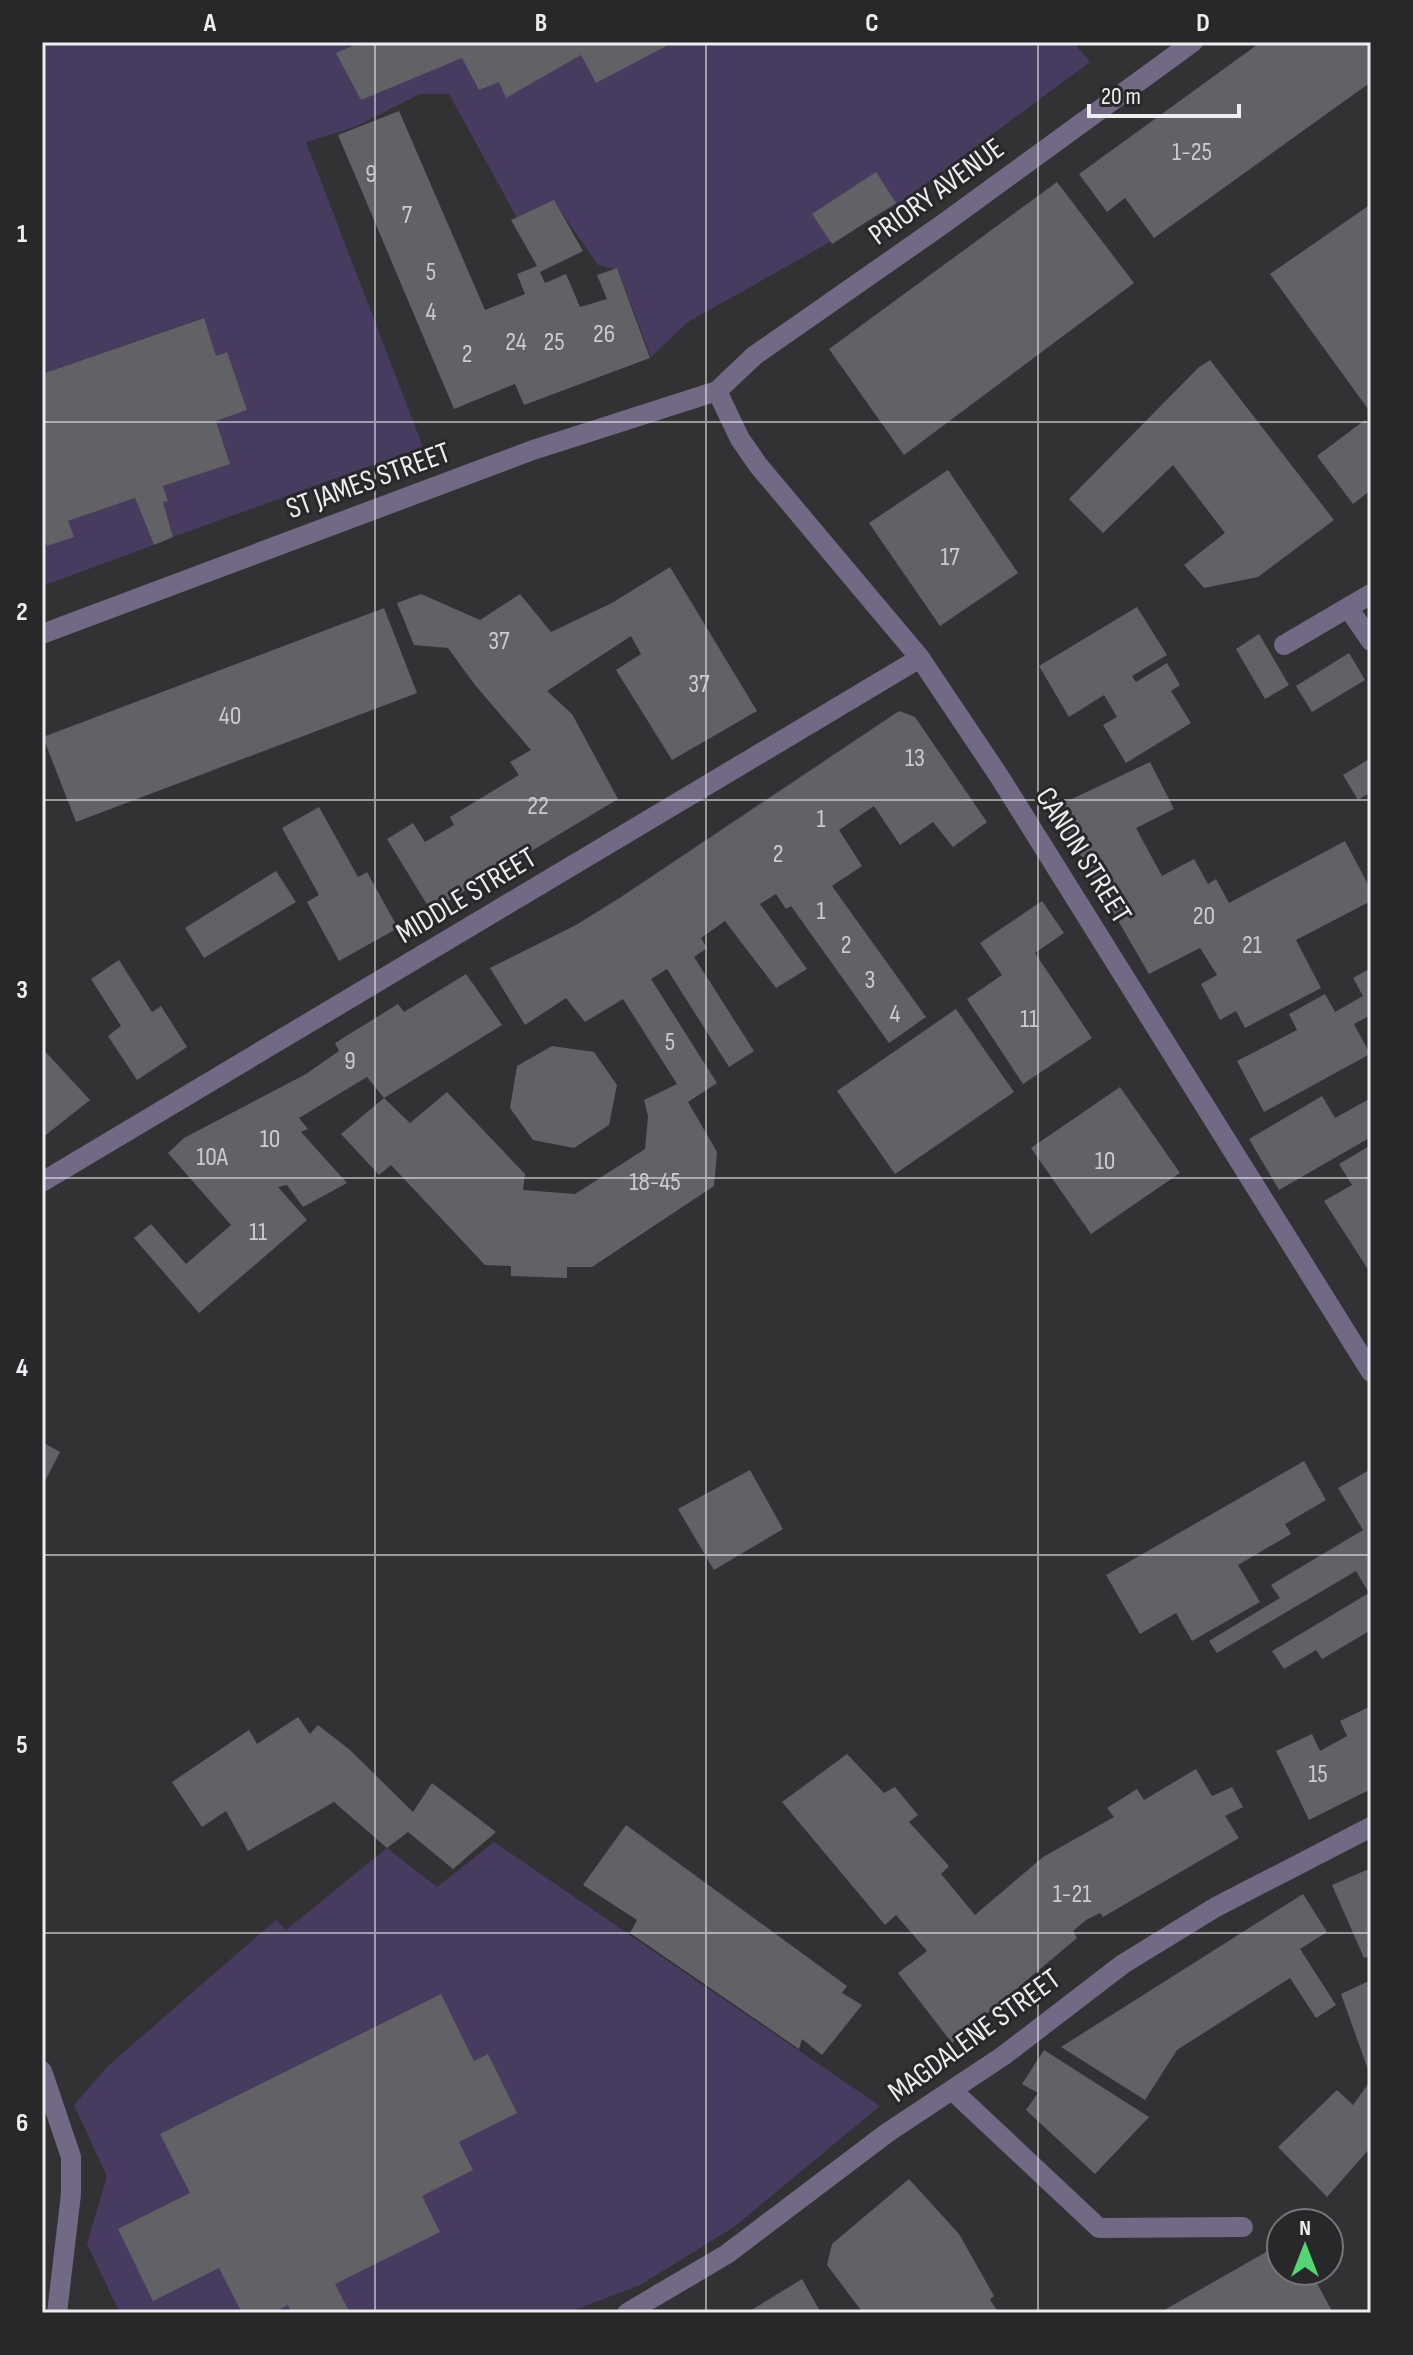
<svg xmlns="http://www.w3.org/2000/svg" width="1413" height="2355" viewBox="0 0 1413 2355" font-family="'Sofia Sans Condensed',sans-serif">
	<style>
		.green { fill: #473b60 }
		.building { fill: #626165 }
		.lines { fill: none; stroke-linecap: round; stroke-linejoin: round }
		.minor { stroke: #726985; stroke-width: 20 }
		.grid { fill: none; stroke: #eeedef; stroke-width: 2; stroke-opacity: 0.55 }
		.labels { text-anchor: middle; stroke-width: 6; stroke-linejoin: round; paint-order: stroke }
		.number-label { font-size: 26px; fill: #cbcacc }
		.street-label { font-size: 30px; fill: #eeedef; stroke: #28272a }
		.neatline { fill: none; stroke: #eeedef; stroke-width: 3 }
		.grid-label { font-size: 26px; text-anchor: middle; font-weight: bold; fill: #eeedef }
	</style>
	<rect width="100%" height="100%" fill="#323134"/>
	<g class="green">
		<path d="M 42,42 L 1073,42 L 1090,62 L 901,202 L 688,322 L 651,357 L 618,270 L 598,265 L 555,203 L 517,218 L 449,94 L 420,94 L 355,127 L 306,142 L 423,447 L 173,537 L 163,502 L 168,500 L 163,486 L 230,464 L 216,421 L 247,410 L 226,352 L 216,356 L 203,318 L 42,374 Z"/>
		<path d="M 135,498 L 154,545 L 42,586 L 42,533 L 73,536 L 68,521 Z"/>
		<path d="M 494,1842 L 880,2106 L 734,2227 L 640,2285 L 567,2313 L 120,2313 L 87,2244 L 107,2176 L 74,2105 L 110,2064 L 276,1920 L 286,1930 L 387,1848 L 437,1887 Z"/>
	</g>
	<g class="building">
		<path d="M 362,42 L 674,42 L 596,83 L 581,55 L 506,98 L 499,82 L 479,90 L 462,58 L 361,100 L 336,53 Z"/>
		<path d="M 1261,42 L 1371,42 L 1371,82 L 1154,238 L 1125,198 L 1107,212 L 1079,174 Z"/>
		<path d="M 399,111 L 485,310 L 525,294 L 517,274 L 537,266 L 511,220 L 554,200 L 583,251 L 540,272 L 545,283 L 566,274 L 580,307 L 607,299 L 597,275 L 617,268 L 650,358 L 524,405 L 515,384 L 454,409 L 338,135 Z"/>
		<path d="M 876,172 L 896,203 L 832,244 L 812,214 Z"/>
		<path d="M 1057,182 L 1134,283 L 904,455 L 829,349 Z"/>
		<path d="M 1371,204 L 1371,413 L 1270,274 Z"/>
		<path d="M 204,318 L 216,356 L 227,352 L 247,410 L 216,421 L 230,464 L 163,486 L 168,501 L 163,502 L 173,537 L 154,545 L 135,498 L 68,521 L 74,537 L 47,546 L 42,532 L 42,374 Z"/>
		<path d="M 1210,360 L 1334,520 L 1258,577 L 1204,588 L 1184,565 L 1225,533 L 1173,465 L 1103,533 L 1069,499 L 1199,367 Z"/>
		<path d="M 1365,420 L 1371,428 L 1371,490 L 1353,504 L 1317,456 Z"/>
		<path d="M 948,470 L 1018,573 L 940,626 L 869,523 Z"/>
		<path d="M 670,567 L 757,711 L 672,760 L 616,670 L 641,654 L 631,636 L 547,691 L 572,714 L 618,799 L 431,911 L 387,839 L 413,823 L 425,842 L 454,825 L 450,817 L 519,775 L 510,762 L 531,750 L 475,685 L 448,648 L 414,645 L 397,603 L 421,594 L 480,620 L 520,594 L 551,632 L 612,603 Z"/>
		<path d="M 1137,607 L 1167,655 L 1132,676 L 1136,682 L 1167,663 L 1180,685 L 1171,691 L 1191,723 L 1126,763 L 1103,725 L 1117,717 L 1104,695 L 1069,717 L 1039,666 Z"/>
		<path d="M 384,608 L 417,693 L 76,822 L 43,737 Z"/>
		<path d="M 1259,634 L 1289,685 L 1265,699 L 1236,649 Z"/>
		<path d="M 1349,653 L 1365,680 L 1312,712 L 1296,686 Z"/>
		<path d="M 899,711 L 915,717 L 987,822 L 953,847 L 933,822 L 900,845 L 874,806 L 839,830 L 862,866 L 832,886 L 926,1017 L 889,1043 L 791,906 L 786,909 L 776,894 L 760,904 L 807,969 L 776,988 L 725,921 L 701,938 L 707,948 L 694,957 L 754,1051 L 729,1067 L 667,969 L 651,979 L 717,1083 L 688,1102 L 717,1152 L 714,1186 L 592,1267 L 567,1267 L 567,1278 L 511,1276 L 511,1266 L 485,1265 L 391,1165 L 379,1175 L 341,1134 L 384,1098 L 410,1123 L 447,1092 L 525,1174 L 523,1190 L 575,1194 L 645,1149 L 648,1116 L 644,1100 L 677,1084 L 623,999 L 585,1022 L 566,998 L 525,1025 L 490,968 L 576,925 L 621,897 Z"/>
		<path d="M 1371,758 L 1371,792 L 1358,800 L 1343,775 Z"/>
		<path d="M 1150,762 L 1174,809 L 1136,828 L 1162,876 L 1194,859 L 1208,884 L 1216,879 L 1229,903 L 1345,841 L 1371,890 L 1371,901 L 1296,940 L 1321,988 L 1245,1028 L 1236,1011 L 1220,1020 L 1201,984 L 1217,975 L 1200,948 L 1149,974 L 1053,808 Z"/>
		<path d="M 319,807 L 358,877 L 367,872 L 398,928 L 339,961 L 307,902 L 319,895 L 282,828 Z"/>
		<path d="M 276,871 L 296,902 L 204,958 L 185,928 Z"/>
		<path d="M 1042,901 L 1064,933 L 1035,953 L 1092,1038 L 1023,1084 L 967,999 L 1002,975 L 980,943 Z"/>
		<path d="M 119,960 L 152,1012 L 161,1006 L 187,1047 L 137,1080 L 108,1036 L 121,1026 L 91,979 Z"/>
		<path d="M 1371,968 L 1371,1015 L 1354,1024 L 1370,1054 L 1264,1112 L 1237,1061 L 1297,1030 L 1289,1014 L 1325,994 L 1335,1012 L 1363,996 L 1353,978 Z"/>
		<path d="M 466,974 L 502,1025 L 384,1098 L 367,1077 L 299,1118 L 308,1129 L 301,1132 L 347,1183 L 303,1207 L 287,1185 L 278,1187 L 307,1220 L 199,1313 L 134,1238 L 151,1224 L 186,1264 L 231,1225 L 168,1153 L 184,1138 L 306,1074 L 339,1051 L 335,1043 L 398,1004 L 404,1012 Z"/>
		<path d="M 956,1009 L 1014,1092 L 895,1174 L 837,1091 Z"/>
		<path d="M 552,1046 L 594,1052 L 617,1085 L 609,1125 L 574,1148 L 533,1140 L 510,1108 L 517,1066 Z"/>
		<path d="M 42,1048 L 90,1100 L 42,1138 Z"/>
		<path d="M 1120,1087 L 1180,1173 L 1091,1234 L 1031,1148 Z"/>
		<path d="M 1322,1096 L 1335,1118 L 1371,1098 L 1371,1137 L 1279,1190 L 1249,1139 Z"/>
		<path d="M 1371,1145 L 1371,1274 L 1324,1201 L 1352,1185 L 1339,1164 Z"/>
		<path d="M 42,1442 L 60,1452 L 42,1487 Z"/>
		<path d="M 1304,1461 L 1326,1500 L 1285,1524 L 1291,1534 L 1238,1565 L 1260,1602 L 1192,1641 L 1176,1613 L 1140,1634 L 1106,1575 Z"/>
		<path d="M 1371,1469 L 1371,1630 L 1322,1659 L 1316,1650 L 1284,1669 L 1272,1651 L 1369,1593 L 1356,1571 L 1217,1653 L 1209,1641 L 1280,1598 L 1271,1585 L 1363,1530 L 1338,1488 Z"/>
		<path d="M 750,1470 L 783,1529 L 714,1570 L 678,1509 Z"/>
		<path d="M 1371,1706 L 1371,1789 L 1309,1820 L 1276,1751 L 1312,1734 L 1320,1751 L 1347,1736 L 1340,1721 Z"/>
		<path d="M 298,1717 L 310,1734 L 318,1725 L 350,1750 L 413,1812 L 432,1783 L 496,1832 L 453,1869 L 408,1832 L 387,1848 L 334,1802 L 248,1851 L 226,1811 L 202,1827 L 172,1782 L 249,1730 L 257,1744 Z"/>
		<path d="M 847,1754 L 884,1793 L 895,1787 L 918,1815 L 909,1822 L 949,1866 L 941,1874 L 975,1915 L 1043,1857 L 1114,1817 L 1107,1808 L 1137,1789 L 1144,1800 L 1196,1769 L 1212,1796 L 1232,1787 L 1243,1807 L 1225,1816 L 1239,1838 L 1103,1917 L 1100,1913 L 1086,1920 L 1073,1931 L 1077,1938 L 952,2043 L 898,1973 L 927,1951 L 896,1915 L 885,1925 L 782,1802 Z"/>
		<path d="M 626,1825 L 847,1986 L 842,1993 L 862,2005 L 822,2055 L 802,2039 L 799,2049 L 630,1933 L 637,1920 L 583,1885 Z"/>
		<path d="M 1371,1868 L 1371,1956 L 1364,1958 L 1332,1885 Z"/>
		<path d="M 1303,1894 L 1327,1932 L 1300,1949 L 1336,2005 L 1316,2018 L 1290,1978 L 1177,2050 L 1145,2100 L 1061,2047 Z"/>
		<path d="M 1371,1980 L 1371,2078 L 1341,1994 Z"/>
		<path d="M 441,1994 L 474,2061 L 488,2054 L 517,2113 L 459,2142 L 473,2170 L 422,2196 L 440,2232 L 335,2284 L 350,2313 L 292,2313 L 288,2305 L 272,2313 L 242,2313 L 219,2268 L 153,2301 L 118,2229 L 190,2193 L 160,2134 Z"/>
		<path d="M 1044,2050 L 1149,2117 L 1095,2174 L 1026,2110 L 1038,2093 L 1022,2084 Z"/>
		<path d="M 1371,2080 L 1371,2147 L 1327,2197 L 1278,2147 L 1337,2090 L 1353,2105 Z"/>
		<path d="M 909,2179 L 959,2234 L 994,2296 L 990,2300 L 999,2313 L 863,2313 L 827,2265 L 832,2244 Z"/>
		<path d="M 1268,2251 L 1281,2257 L 1281,2271 L 1311,2272 L 1333,2313 L 1159,2313 Z"/>
		<path d="M 802,2279 L 821,2313 L 750,2311 Z"/>
	</g>
	<g class="lines">
		<g class="minor">
			<path d="M 717,391 L 740,439 L 758,465 L 920,658 L 999,776 L 1371,1372"/>
			<path d="M 1349,609 L 1371,641"/>
			<path d="M 42,634 L 533,450 L 717,391 L 754,356 L 943,224 L 1193,42"/>
			<path d="M 1284,645 L 1371,594"/>
			<path d="M 42,1182 L 920,658"/>
			<path d="M 42,2071 L 71,2157 L 71,2194 L 57,2313"/>
			<path d="M 953,2091 L 1099,2228 L 1243,2227"/>
			<path d="M 627,2313 L 727,2254 L 887,2133 L 1003,2056 L 1123,1964 L 1216,1907 L 1371,1827"/>
		</g>
	</g>
	<path class="grid" d="M 375,42 L 375,2313M 706,42 L 706,2313M 1038,42 L 1038,2313M 42,422 L 1371,422M 42,800 L 1371,800M 42,1178 L 1371,1178M 42,1555 L 1371,1555M 42,1933 L 1371,1933"/>
	<g class="labels">
		<g class="number-label">
			<text x="1192" y="160">1-25</text>
			<text x="371" y="182">9</text>
			<text x="407" y="223">7</text>
			<text x="431" y="280">5</text>
			<text x="431" y="320">4</text>
			<text x="604" y="342">26</text>
			<text x="516" y="350">24</text>
			<text x="554" y="350">25</text>
			<text x="467" y="362">2</text>
			<text x="950" y="565">17</text>
			<text x="499" y="649">37</text>
			<text x="699" y="692">37</text>
			<text x="230" y="724">40</text>
			<text x="915" y="766">13</text>
			<text x="538" y="814">22</text>
			<text x="821" y="827">1</text>
			<text x="778" y="862">2</text>
			<text x="821" y="919">1</text>
			<text x="1204" y="924">20</text>
			<text x="846" y="953">2</text>
			<text x="1252" y="953">21</text>
			<text x="870" y="988">3</text>
			<text x="895" y="1022">4</text>
			<text x="1029" y="1027">11</text>
			<text x="670" y="1050">5</text>
			<text x="350" y="1069">9</text>
			<text x="270" y="1147">10</text>
			<text x="212" y="1165">10A</text>
			<text x="1105" y="1169">10</text>
			<text x="655" y="1190">18-45</text>
			<text x="258" y="1240">11</text>
			<text x="1318" y="1782">15</text>
			<text x="1072" y="1902">1-21</text>
		</g>
		<g class="street-label">
			<text transform="translate(936 191) rotate(-36)" y="10">PRIORY AVENUE</text>
			<text transform="translate(368 480) rotate(-20)" y="10">ST JAMES STREET</text>
			<text transform="translate(1084 855) rotate(58)" y="10">CANON STREET</text>
			<text transform="translate(466 895) rotate(-31)" y="10">MIDDLE STREET</text>
			<text transform="translate(974 2035) rotate(-36)" y="10">MAGDALENE STREET</text>
		</g>
	</g>
	<rect width="1413" height="2355" fill="none" stroke="#28272a" stroke-width="88"/>
	<g transform="translate(1305 2247)"><circle r="38" fill="#28272a" stroke="#777679" stroke-width="2"/>
	<path d="M0-6L14 30L0 20L-14 30Z" fill="#53d673"/>
	<text y="-12" font-size="22" font-weight="bold" text-anchor="middle" fill="#eeedef">N</text>
	</g>
	<path d="M1089 104v12h150v-12" fill="none" stroke="#eeedef" stroke-width="4"/>
	<text x="1101" y="104" font-size="24" fill="#eeedef" stroke="#28272a" stroke-width="6" paint-order="stroke">20 m</text>
	<rect x="44" y="44" width="1325" height="2267" class="neatline"/>
	<g class="grid-label">
		<text x="210" y="31">A</text>
		<text x="541" y="31">B</text>
		<text x="872" y="31">C</text>
		<text x="1203" y="31">D</text>
		<text x="22" y="242">1</text>
		<text x="22" y="620">2</text>
		<text x="22" y="998">3</text>
		<text x="22" y="1376">4</text>
		<text x="22" y="1753">5</text>
		<text x="22" y="2131">6</text>
	</g>
</svg>
